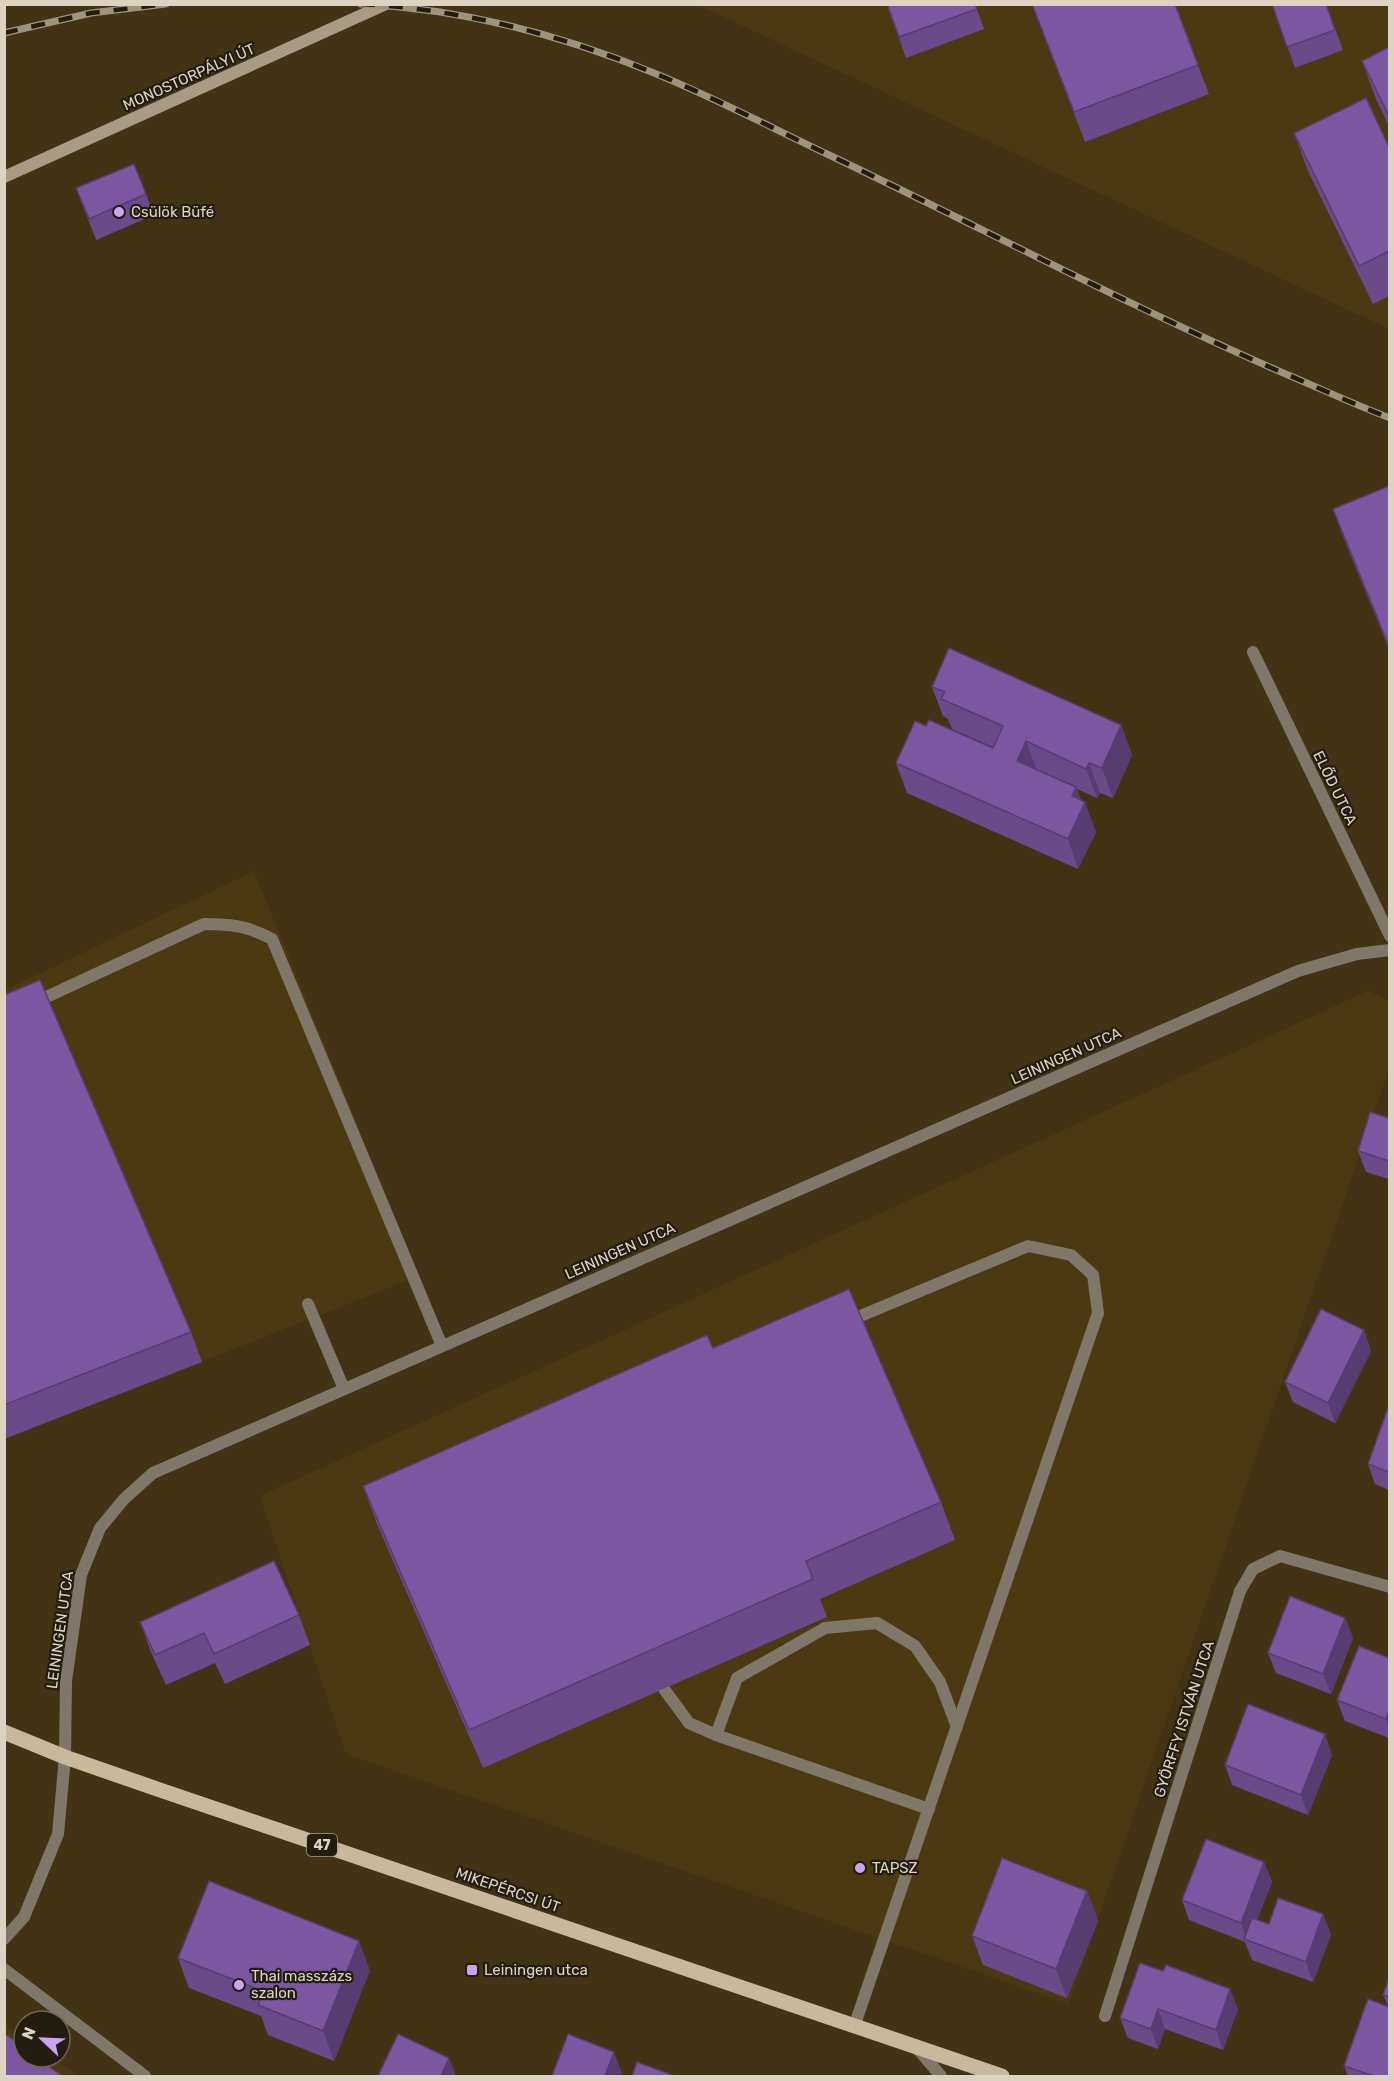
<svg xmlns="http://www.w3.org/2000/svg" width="1394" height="2081" viewBox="0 0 1394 2081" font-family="Rubik,sans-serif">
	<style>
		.built { fill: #4b3912 }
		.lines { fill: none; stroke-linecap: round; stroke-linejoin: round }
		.lane { stroke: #7f786a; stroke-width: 12 }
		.street { stroke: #7f786a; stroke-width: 12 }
		.secondary { stroke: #a89c86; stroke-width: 12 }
		.primary { stroke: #c8b89c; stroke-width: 15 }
		.rail-casing { stroke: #9e937d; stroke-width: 7 }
		.rail { stroke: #231c10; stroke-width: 4.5; stroke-dasharray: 14; stroke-linecap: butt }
		.wall { fill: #6a4b8a }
		.shaded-wall { fill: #563d71 }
		.building { fill: #7b57a1; stroke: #563d71; stroke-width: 1.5 }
		.poi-dot { fill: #c8a6ef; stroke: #231c10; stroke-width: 2 }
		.labels { text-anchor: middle; stroke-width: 4.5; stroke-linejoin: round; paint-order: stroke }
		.shield { fill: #231c10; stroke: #a49c8d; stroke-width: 1.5 }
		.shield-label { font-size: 14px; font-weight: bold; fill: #dcd3c2 }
		.street-label { font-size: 15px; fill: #dcd3c2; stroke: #231c10 }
		.poi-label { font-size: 15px; fill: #dcd3c2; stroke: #231c10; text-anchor: start }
	</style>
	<rect width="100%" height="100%" fill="#423315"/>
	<g class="built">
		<path d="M 698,5 L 1389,5 L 1389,329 Z"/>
		<path d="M 254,871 L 419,1276 L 5,1439 L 5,990 Z"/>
		<path d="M 1368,991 L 1389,1000 L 1389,1069 L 1069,2004 L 346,1754 L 260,1496 Z"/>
		<path d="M 4,2024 L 24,2038 L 24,2057 L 51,2057 L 79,2076 L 5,2076 Z"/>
	</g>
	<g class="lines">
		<g class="lane">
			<path d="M 42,999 L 204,924 C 232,924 248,926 272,939 L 442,1346"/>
			<path d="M 308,1304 L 344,1389"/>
			<path d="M 846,1322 L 1028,1246 L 1071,1255 L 1093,1275 L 1098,1313 L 854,2027"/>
			<path d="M 664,1689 L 689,1723 L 716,1735 L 929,1809"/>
			<path d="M 716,1735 L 737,1678 L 825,1628 L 877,1623 L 915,1646 L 940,1682 L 957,1727"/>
			<path d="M 917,2048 L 941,2076"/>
		</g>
		<g class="street">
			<path d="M 1253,652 L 1390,936"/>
			<path d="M 4,1939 L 24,1917 L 58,1834 L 65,1757 L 66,1681 L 81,1575 L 100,1528 L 124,1499 L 153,1473 L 1298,971 L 1357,954 L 1390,950"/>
			<path d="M 4,1969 L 145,2076"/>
			<path d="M 1105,2016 L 1240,1591 L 1253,1569 L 1280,1556 L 1390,1587"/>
		</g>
		<path class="secondary" d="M 4,177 L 386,4"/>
		<path class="primary" d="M 4,1732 L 65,1757 L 160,1790 L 1002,2076"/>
		<defs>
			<g id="rail">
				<path d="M 361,4 C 461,9 562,35 654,73 C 713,97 770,127 827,154 C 978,226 1127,305 1281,372 C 1317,387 1353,404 1390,418"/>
				<path d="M 4,33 L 91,13 L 166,4"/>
			</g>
		</defs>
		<use href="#rail" class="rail-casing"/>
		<use href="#rail" class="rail"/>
	</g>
	<g class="wall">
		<path d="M 887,4 L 975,4 L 984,29 L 906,58 Z"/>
		<path d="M 1032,4 L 1198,65 L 1209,94 L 1085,142 Z"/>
		<path d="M 1272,4 L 1326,4 L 1343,50 L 1295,68 Z"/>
		<path d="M 1389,47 L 1389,126 L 1376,99 L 1362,61 Z"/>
		<path d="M 1294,133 L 1389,147 L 1389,296 L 1373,304 L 1308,171 Z"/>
		<path d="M 76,188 L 146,194 L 154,215 L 96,240 Z"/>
		<path d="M 1389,486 L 1389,649 L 1344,539 L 1333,509 Z"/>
		<path d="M 932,687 L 1121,725 L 1132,755 L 1113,798 L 1100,793 L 1097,798 L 1077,789 L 1081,800 L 1096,832 L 1078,869 L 907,793 L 896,763 L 926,726 L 993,748 L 993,747 L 952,729 L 948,719 L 943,716 Z"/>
		<path d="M 4,995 L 191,1332 L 202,1362 L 4,1439 Z"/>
		<path d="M 1389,1118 L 1389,1179 L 1366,1172 L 1358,1151 Z"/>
		<path d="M 1364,1330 L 1371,1351 L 1335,1423 L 1293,1402 L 1285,1382 Z"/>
		<path d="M 713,1348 L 941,1502 L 955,1540 L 820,1599 L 827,1617 L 483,1768 L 377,1524 L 363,1486 Z"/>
		<path d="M 1389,1405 L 1389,1490 L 1375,1484 L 1368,1464 Z"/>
		<path d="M 299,1615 L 310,1645 L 225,1684 L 215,1663 L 166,1685 L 151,1652 L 140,1622 Z"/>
		<path d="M 1345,1618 L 1353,1638 L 1331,1694 L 1276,1673 L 1268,1653 Z"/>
		<path d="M 1389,1658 L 1389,1738 L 1345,1721 L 1337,1700 Z"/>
		<path d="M 1332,1755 L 1308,1815 L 1232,1785 L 1225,1765 Z"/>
		<path d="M 1264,1862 L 1272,1882 L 1257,1920 L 1269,1924 L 1323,1914 L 1331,1935 L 1313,1982 L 1252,1960 L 1245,1942 L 1189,1920 L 1182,1900 Z"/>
		<path d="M 1087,1891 L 1098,1921 L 1067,1998 L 983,1965 L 972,1936 Z"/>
		<path d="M 178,1958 L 370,1970 L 334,2061 L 268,2035 L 261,2016 L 189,1988 Z"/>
		<path d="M 1140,1963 L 1238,2009 L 1223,2050 L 1165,2029 L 1158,2049 L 1128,2038 L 1120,2018 Z"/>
		<path d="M 1389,1978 L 1389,2076 L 1348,2076 L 1344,2066 L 1388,2006 L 1383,1995 Z"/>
	</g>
	<g class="shaded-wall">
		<path d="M 1121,725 L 1132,755 L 1113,798 L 1102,768 Z"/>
		<path d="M 1026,741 L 1037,771 L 1017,761 Z"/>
		<path d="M 1089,763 L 1100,793 L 1097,798 L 1086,769 Z"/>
		<path d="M 1076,787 L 1083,806 L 1085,802 L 1096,832 L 1078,869 L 1068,839 L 1072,796 Z"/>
		<path d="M 1364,1330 L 1371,1351 L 1335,1423 L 1328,1403 Z"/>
		<path d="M 1345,1618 L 1353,1638 L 1331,1694 L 1323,1674 Z"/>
		<path d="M 1389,1711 L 1389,1729 L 1386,1719 Z"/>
		<path d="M 1325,1734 L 1332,1755 L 1308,1815 L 1301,1795 Z"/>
		<path d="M 1264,1862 L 1272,1882 L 1249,1941 L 1247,1940 L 1241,1923 Z"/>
		<path d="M 1087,1891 L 1098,1921 L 1067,1998 L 1056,1969 Z"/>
		<path d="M 1323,1914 L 1331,1935 L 1313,1982 L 1306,1962 Z"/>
		<path d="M 359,1941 L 370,1970 L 334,2061 L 323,2031 Z"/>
		<path d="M 1230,1989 L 1238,2009 L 1223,2050 L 1216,2030 Z"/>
		<path d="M 1158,2009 L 1165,2029 L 1158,2049 L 1151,2029 Z"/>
		<path d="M 614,2052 L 622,2073 L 620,2076 L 605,2076 Z"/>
		<path d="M 449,2058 L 456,2076 L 441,2076 Z"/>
	</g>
	<g class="building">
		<path d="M 887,4 L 975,4 L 977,9 L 899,37 Z"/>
		<path d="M 1032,4 L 1175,4 L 1198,65 L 1074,112 Z"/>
		<path d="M 1272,4 L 1326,4 L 1335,30 L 1287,47 Z"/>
		<path d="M 1389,47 L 1389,116 L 1362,61 Z"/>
		<path d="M 1366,98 L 1389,147 L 1389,251 L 1359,266 L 1294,133 Z"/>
		<path d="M 134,164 L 146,194 L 89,219 L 76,188 Z"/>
		<path d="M 1389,486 L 1389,646 L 1333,509 Z"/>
		<path d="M 949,648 L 1121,725 L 1102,768 L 1089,763 L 1086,769 L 1026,741 L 1017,761 L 1076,787 L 1072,796 L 1085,802 L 1068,839 L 896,763 L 915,721 L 926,726 L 929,720 L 993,748 L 1003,726 L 941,699 L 945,692 L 932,687 Z"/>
		<path d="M 40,980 L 191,1332 L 4,1405 L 4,995 Z"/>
		<path d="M 1370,1112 L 1389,1118 L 1389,1161 L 1358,1151 Z"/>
		<path d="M 849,1289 L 941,1502 L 806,1561 L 813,1579 L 469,1730 L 363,1486 L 707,1335 L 713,1348 Z"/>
		<path d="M 1321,1309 L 1364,1330 L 1328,1403 L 1285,1382 Z"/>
		<path d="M 1389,1405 L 1389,1472 L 1368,1464 Z"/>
		<path d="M 274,1561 L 299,1615 L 214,1654 L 204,1633 L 155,1655 L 140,1622 Z"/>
		<path d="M 1290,1596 L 1345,1618 L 1323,1674 L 1268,1653 Z"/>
		<path d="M 1359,1646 L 1389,1658 L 1389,1711 L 1386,1719 L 1337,1700 Z"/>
		<path d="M 1248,1704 L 1325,1734 L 1301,1795 L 1225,1765 Z"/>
		<path d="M 1206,1839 L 1264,1862 L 1241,1923 L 1182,1900 Z"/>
		<path d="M 1002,1858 L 1087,1891 L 1056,1969 L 972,1936 Z"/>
		<path d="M 209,1881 L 359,1941 L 323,2031 L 258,2005 L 263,1991 L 178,1958 Z"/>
		<path d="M 1278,1898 L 1323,1914 L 1306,1962 L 1244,1939 L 1252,1918 L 1269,1924 Z"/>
		<path d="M 1140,1963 L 1163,1971 L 1166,1965 L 1230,1989 L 1216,2030 L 1158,2009 L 1151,2029 L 1120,2018 Z"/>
		<path d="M 1389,1978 L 1389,1997 L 1383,1995 Z"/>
		<path d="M 1368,1999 L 1389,2007 L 1389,2076 L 1374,2076 L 1344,2066 Z"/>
		<path d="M 4,2033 L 24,2048 L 24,2057 L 36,2057 L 62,2076 L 4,2076 Z"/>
		<path d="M 398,2034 L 449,2058 L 441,2076 L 378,2076 Z"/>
		<path d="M 568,2034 L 614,2052 L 605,2076 L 552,2076 Z"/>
		<path d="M 637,2062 L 675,2076 L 632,2076 Z"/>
	</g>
	<g class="poi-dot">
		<circle cx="119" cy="212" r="6"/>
		<circle cx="860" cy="1868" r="6"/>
		<rect x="466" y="1964" width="12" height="12" rx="3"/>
		<circle cx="239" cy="1985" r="6"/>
	</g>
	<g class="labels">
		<rect class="shield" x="307" y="1834" width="30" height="22" rx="4.5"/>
		<g class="shield-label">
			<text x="322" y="1850">47</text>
		</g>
		<g class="street-label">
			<text transform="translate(189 77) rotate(-24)" y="5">MONOSTORPÁLYI ÚT</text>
			<text transform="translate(1335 788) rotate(64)" y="5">ELŐD UTCA</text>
			<text transform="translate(1066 1056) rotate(-24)" y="5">LEININGEN UTCA</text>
			<text transform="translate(620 1251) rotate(-24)" y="5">LEININGEN UTCA</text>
			<text transform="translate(60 1630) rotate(-82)" y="5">LEININGEN UTCA</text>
			<text transform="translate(1184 1719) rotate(-72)" y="5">GYÖRFFY ISTVÁN UTCA</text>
			<text transform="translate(508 1890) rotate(19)" y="5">MIKEPÉRCSI ÚT</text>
		</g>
		<g class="poi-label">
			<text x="131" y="217">Csülök Büfé</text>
			<text x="872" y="1873">TAPSZ</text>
			<text x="484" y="1975">Leiningen utca</text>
			<text x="251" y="1981">Thai masszázs<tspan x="251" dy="17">szalon</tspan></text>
		</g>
	</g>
	<rect width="1394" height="2081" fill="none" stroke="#dcd3c2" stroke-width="12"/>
	<g transform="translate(42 2039) rotate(293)"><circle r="28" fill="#231c10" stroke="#6d6557" stroke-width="1.5"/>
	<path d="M0-4.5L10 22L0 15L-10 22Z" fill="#c8a6ef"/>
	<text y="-9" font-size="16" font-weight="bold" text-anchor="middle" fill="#dcd3c2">N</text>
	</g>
</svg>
